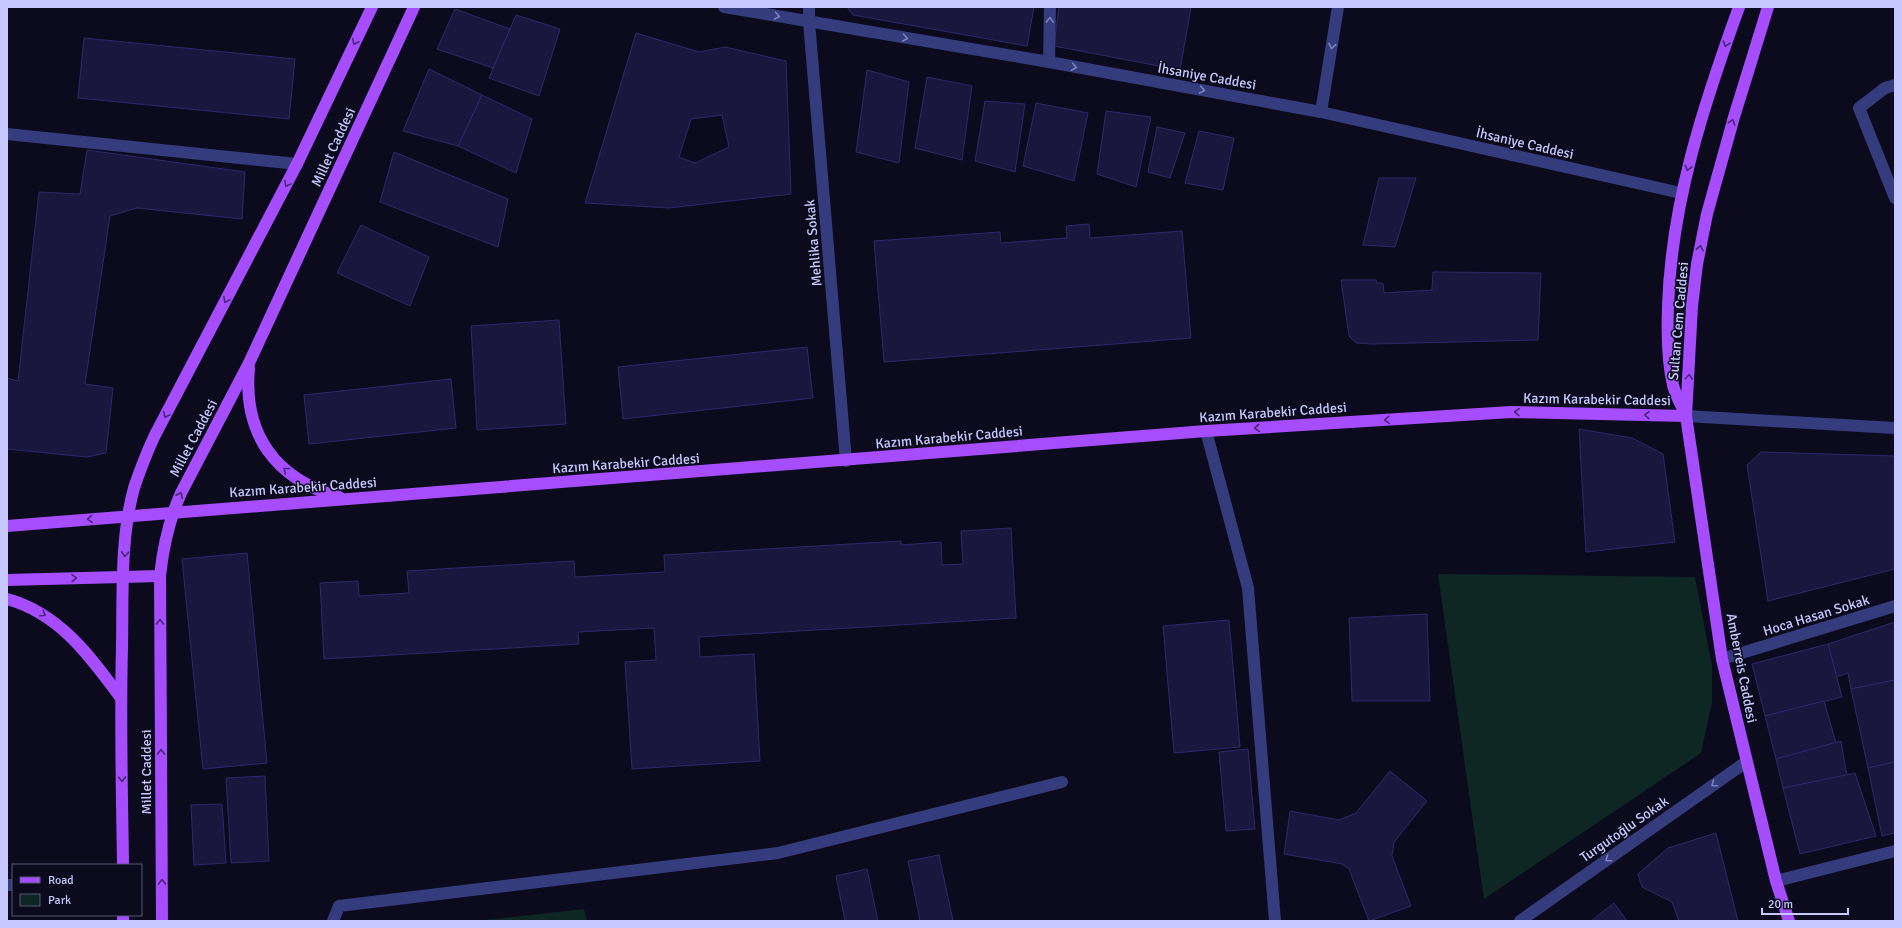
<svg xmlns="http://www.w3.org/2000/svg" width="1902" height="928" viewBox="0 0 1902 928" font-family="Signika,sans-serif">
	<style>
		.green { fill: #0e2723 }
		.building { fill: #1a173f; stroke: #2d286b; fill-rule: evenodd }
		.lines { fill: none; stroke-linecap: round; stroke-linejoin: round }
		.minor { stroke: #353c7d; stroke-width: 12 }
		.major { stroke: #a64eff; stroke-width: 12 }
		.oneway { stroke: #7e82be }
		.oneway2 { stroke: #4a2677 }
		.labels { text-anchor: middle; stroke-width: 3; stroke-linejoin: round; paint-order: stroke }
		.street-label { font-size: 14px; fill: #c7c8ff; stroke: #0c0b1d }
	</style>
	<rect width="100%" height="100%" fill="#0c0b1d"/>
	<g class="green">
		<path d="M 1438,574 L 1695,577 L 1712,666 L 1712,702 L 1701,753 L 1484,899 Z"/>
		<path d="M 584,909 L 587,921 L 477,921 Z"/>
	</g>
	<g class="building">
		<path d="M 847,7 L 1034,7 L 1027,46 L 853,15 Z"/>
		<path d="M 1059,7 L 1191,7 L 1180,70 L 1054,46 Z"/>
		<path d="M 455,9 L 510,29 L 493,68 L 437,49 Z"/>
		<path d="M 516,15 L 560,29 L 539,96 L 489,78 Z"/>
		<path d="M 636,33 L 699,52 L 725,47 L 786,61 L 791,194 L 669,208 L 585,203 ZM 722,115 L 729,147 L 695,163 L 679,157 L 691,119 Z"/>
		<path d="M 84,38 L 295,59 L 289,119 L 78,98 Z"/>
		<path d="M 429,69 L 482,95 L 458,146 L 403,131 Z"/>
		<path d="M 867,70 L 909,82 L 899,163 L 856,152 Z"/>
		<path d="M 927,77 L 972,86 L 962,160 L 915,148 Z"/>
		<path d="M 482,95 L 532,119 L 516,173 L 458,146 Z"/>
		<path d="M 985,101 L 1025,104 L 1015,172 L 975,161 Z"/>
		<path d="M 1036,103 L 1088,113 L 1074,181 L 1023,166 Z"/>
		<path d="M 1106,111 L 1151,117 L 1136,187 L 1097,174 Z"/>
		<path d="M 1157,127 L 1185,133 L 1170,178 L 1148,172 Z"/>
		<path d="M 1199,131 L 1234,138 L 1223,190 L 1185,183 Z"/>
		<path d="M 87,150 L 245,172 L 242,219 L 137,208 L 110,216 L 85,384 L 113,388 L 106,453 L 87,457 L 7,449 L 7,378 L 18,381 L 39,192 L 80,194 Z"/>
		<path d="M 394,152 L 508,199 L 498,247 L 380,202 Z"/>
		<path d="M 1379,178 L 1416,178 L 1395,247 L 1363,245 Z"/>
		<path d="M 1089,224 L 1090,238 L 1182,231 L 1191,338 L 884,362 L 874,241 L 1000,232 L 1001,243 L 1067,238 L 1066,226 Z"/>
		<path d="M 361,225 L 429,257 L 410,306 L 337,273 Z"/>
		<path d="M 1433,272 L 1541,273 L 1538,340 L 1373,344 L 1356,343 L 1349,336 L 1341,280 L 1376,280 L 1377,283 L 1383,283 L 1384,293 L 1432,290 Z"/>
		<path d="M 559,320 L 566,424 L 477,430 L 471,326 Z"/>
		<path d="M 807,347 L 813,398 L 623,419 L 618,367 Z"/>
		<path d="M 451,379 L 456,428 L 309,444 L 304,395 Z"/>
		<path d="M 1579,429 L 1632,438 L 1663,454 L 1675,542 L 1586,552 Z"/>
		<path d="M 1761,452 L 1895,456 L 1895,569 L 1768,601 L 1747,465 Z"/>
		<path d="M 1011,528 L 1016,618 L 699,637 L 700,657 L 754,654 L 760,761 L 632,769 L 625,662 L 656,660 L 654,628 L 578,632 L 579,644 L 324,659 L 320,583 L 358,581 L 359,596 L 409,593 L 407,571 L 574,561 L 575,577 L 665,572 L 664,555 L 901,541 L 901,545 L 941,542 L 942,565 L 963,564 L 961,531 Z"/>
		<path d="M 247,553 L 267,763 L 203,769 L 182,559 Z"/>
		<path d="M 1427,614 L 1430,701 L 1352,701 L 1349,618 Z"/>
		<path d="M 1229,620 L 1240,747 L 1174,753 L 1163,626 Z"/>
		<path d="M 1895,622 L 1895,680 L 1851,689 L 1848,673 L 1836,677 L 1828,644 Z"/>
		<path d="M 1828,644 L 1842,697 L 1765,716 L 1752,664 Z"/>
		<path d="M 1895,680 L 1895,762 L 1868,768 L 1851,689 Z"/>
		<path d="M 1824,701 L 1836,743 L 1776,759 L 1765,716 Z"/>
		<path d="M 1841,741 L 1847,776 L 1783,788 L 1776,759 Z"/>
		<path d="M 1248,749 L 1255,829 L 1226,831 L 1219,752 Z"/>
		<path d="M 1895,762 L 1895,833 L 1882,836 L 1868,768 Z"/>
		<path d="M 1390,771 L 1427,801 L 1394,842 L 1392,856 L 1411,906 L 1369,921 L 1349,869 L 1342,864 L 1284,854 L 1290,811 L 1339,820 L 1356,813 Z"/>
		<path d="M 1855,773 L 1876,836 L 1800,854 L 1783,788 Z"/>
		<path d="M 265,776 L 269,861 L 231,863 L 226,778 Z"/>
		<path d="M 222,804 L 226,863 L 194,865 L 191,805 Z"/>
		<path d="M 1716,833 L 1738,921 L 1679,921 L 1672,902 L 1642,887 L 1638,874 L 1668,848 Z"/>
		<path d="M 939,855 L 953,921 L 920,921 L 908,861 Z"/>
		<path d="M 867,869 L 878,921 L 845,921 L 836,876 Z"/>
		<path d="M 1614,903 L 1627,921 L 1591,921 Z"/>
	</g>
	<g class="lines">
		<g class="minor">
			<path d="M 724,7 L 1049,62 L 1321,112 L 1681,193"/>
			<path d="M 809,7 L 809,22 L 846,461"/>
			<path d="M 1049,62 L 1050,7"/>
			<path d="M 1895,85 L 1885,88 L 1859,108 L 1895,198"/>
			<path d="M 1321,112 L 1338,7"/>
			<path d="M 7,134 L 297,164"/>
			<path d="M 1686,416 L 1895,428"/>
			<path d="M 1206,431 L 1248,588 L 1275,921"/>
			<path d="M 1722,659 L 1895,606"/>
			<path d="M 1776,881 L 1895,851"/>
			<path d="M 7,885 L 13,885"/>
			<path d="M 333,921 L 339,906 L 778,853 L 1062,782"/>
			<path d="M 1520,921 L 1746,762"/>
		</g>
		<g class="major">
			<path d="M 1768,7 L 1734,117 L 1707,214 L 1697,264 L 1692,306 L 1686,416 L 1722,659 L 1776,881 L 1789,921"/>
			<path d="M 249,368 C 243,434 275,479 339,497"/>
			<path d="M 1685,413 C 1681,404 1675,395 1673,385 C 1667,360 1667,333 1668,307 C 1671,203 1704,104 1739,7"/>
			<path d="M 7,526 L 1206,431 L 1511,412 L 1686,416"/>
			<path d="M 7,580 L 160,576"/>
			<path d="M 7,599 C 59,613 90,656 121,698"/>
			<path d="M 123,865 C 122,792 120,720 122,647 C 123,595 120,539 134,488 C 140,470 147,452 155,435 L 297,164 L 372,7"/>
			<path d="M 123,915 L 123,921"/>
			<path d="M 162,921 L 160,576 C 163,547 169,520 181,493 L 249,363 L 414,7"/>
		</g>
	</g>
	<defs><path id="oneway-chevron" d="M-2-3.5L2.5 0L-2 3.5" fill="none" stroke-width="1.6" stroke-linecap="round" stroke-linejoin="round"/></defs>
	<g class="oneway">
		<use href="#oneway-chevron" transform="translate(777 16) rotate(10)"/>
		<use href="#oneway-chevron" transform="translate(1050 20) rotate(-88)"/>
		<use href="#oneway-chevron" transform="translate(905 38) rotate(10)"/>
		<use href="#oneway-chevron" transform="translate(1332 46) rotate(99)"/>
		<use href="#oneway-chevron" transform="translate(1074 67) rotate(10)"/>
		<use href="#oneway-chevron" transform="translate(1202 90) rotate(10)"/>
		<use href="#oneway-chevron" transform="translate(1714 784) rotate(145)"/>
		<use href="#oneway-chevron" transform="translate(1608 859) rotate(145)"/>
	</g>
	<g class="oneway2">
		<use href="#oneway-chevron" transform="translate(355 42) rotate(116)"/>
		<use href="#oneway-chevron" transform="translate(1726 44) rotate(109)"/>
		<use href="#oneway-chevron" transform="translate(1732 122) rotate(-73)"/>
		<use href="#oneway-chevron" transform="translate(1688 168) rotate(105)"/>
		<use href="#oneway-chevron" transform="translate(287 184) rotate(118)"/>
		<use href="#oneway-chevron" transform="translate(1700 248) rotate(-79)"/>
		<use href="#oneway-chevron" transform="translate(226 300) rotate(118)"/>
		<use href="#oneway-chevron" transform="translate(1689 377) rotate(-86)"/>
		<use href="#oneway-chevron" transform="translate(1517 412) rotate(-179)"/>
		<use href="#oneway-chevron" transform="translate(166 415) rotate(118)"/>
		<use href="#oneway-chevron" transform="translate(1647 415) rotate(-179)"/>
		<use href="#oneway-chevron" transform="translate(1387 420) rotate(176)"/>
		<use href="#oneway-chevron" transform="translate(1257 428) rotate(176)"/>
		<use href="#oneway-chevron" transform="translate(286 470) rotate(-141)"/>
		<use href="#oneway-chevron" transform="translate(180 495) rotate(-64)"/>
		<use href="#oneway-chevron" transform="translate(90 519) rotate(175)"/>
		<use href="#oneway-chevron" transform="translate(125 554) rotate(93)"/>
		<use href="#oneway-chevron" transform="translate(74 578) rotate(-2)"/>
		<use href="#oneway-chevron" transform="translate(43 614) rotate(31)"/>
		<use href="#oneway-chevron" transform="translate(160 622) rotate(-90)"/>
		<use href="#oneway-chevron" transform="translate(161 752) rotate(-90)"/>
		<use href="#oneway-chevron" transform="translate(122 779) rotate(89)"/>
		<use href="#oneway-chevron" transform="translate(162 882) rotate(-90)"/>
	</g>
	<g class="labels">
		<g class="street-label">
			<text transform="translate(1207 76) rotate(10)" y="5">İhsaniye Caddesi</text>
			<text transform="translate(1525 143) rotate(13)" y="5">İhsaniye Caddesi</text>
			<text transform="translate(333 147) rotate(-65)" y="5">Millet Caddesi</text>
			<text transform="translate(813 243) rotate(-95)" y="5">Mehlika Sokak</text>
			<text transform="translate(1678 321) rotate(-85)" y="5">Sultan Cem Caddesi</text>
			<text transform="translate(1597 399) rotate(1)" y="5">Kazım Karabekir Caddesi</text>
			<text transform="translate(1273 412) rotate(-4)" y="5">Kazım Karabekir Caddesi</text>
			<text transform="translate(949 437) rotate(-5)" y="5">Kazım Karabekir Caddesi</text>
			<text transform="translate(193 438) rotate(-62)" y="5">Millet Caddesi</text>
			<text transform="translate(626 463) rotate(-4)" y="5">Kazım Karabekir Caddesi</text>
			<text transform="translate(303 487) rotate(-4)" y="5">Kazım Karabekir Caddesi</text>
			<text transform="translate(1816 615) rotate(-17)" y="5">Hoca Hasan Sokak</text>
			<text transform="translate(1742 668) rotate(79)" y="5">Amberreis Caddesi</text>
			<text transform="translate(146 772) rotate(-90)" y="5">Millet Caddesi</text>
			<text transform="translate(1624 829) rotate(-35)" y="5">Turgutoğlu Sokak</text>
		</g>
	</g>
	<rect width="1902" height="928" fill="none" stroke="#c7c8ff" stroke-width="16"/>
	<rect x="12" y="864" width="130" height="52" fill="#0c0b1d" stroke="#575777"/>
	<rect x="20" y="877" width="20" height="6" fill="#a64eff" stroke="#575777"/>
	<text x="48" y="884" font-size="12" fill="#c7c8ff">Road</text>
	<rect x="20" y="894" width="20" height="12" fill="#0e2723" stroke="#575777"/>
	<text x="48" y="904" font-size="12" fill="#c7c8ff">Park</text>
	<path d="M1762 908v6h86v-6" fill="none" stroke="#c7c8ff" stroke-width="2"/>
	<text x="1768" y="908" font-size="12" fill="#c7c8ff" stroke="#0c0b1d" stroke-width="3" paint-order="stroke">20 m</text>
</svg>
